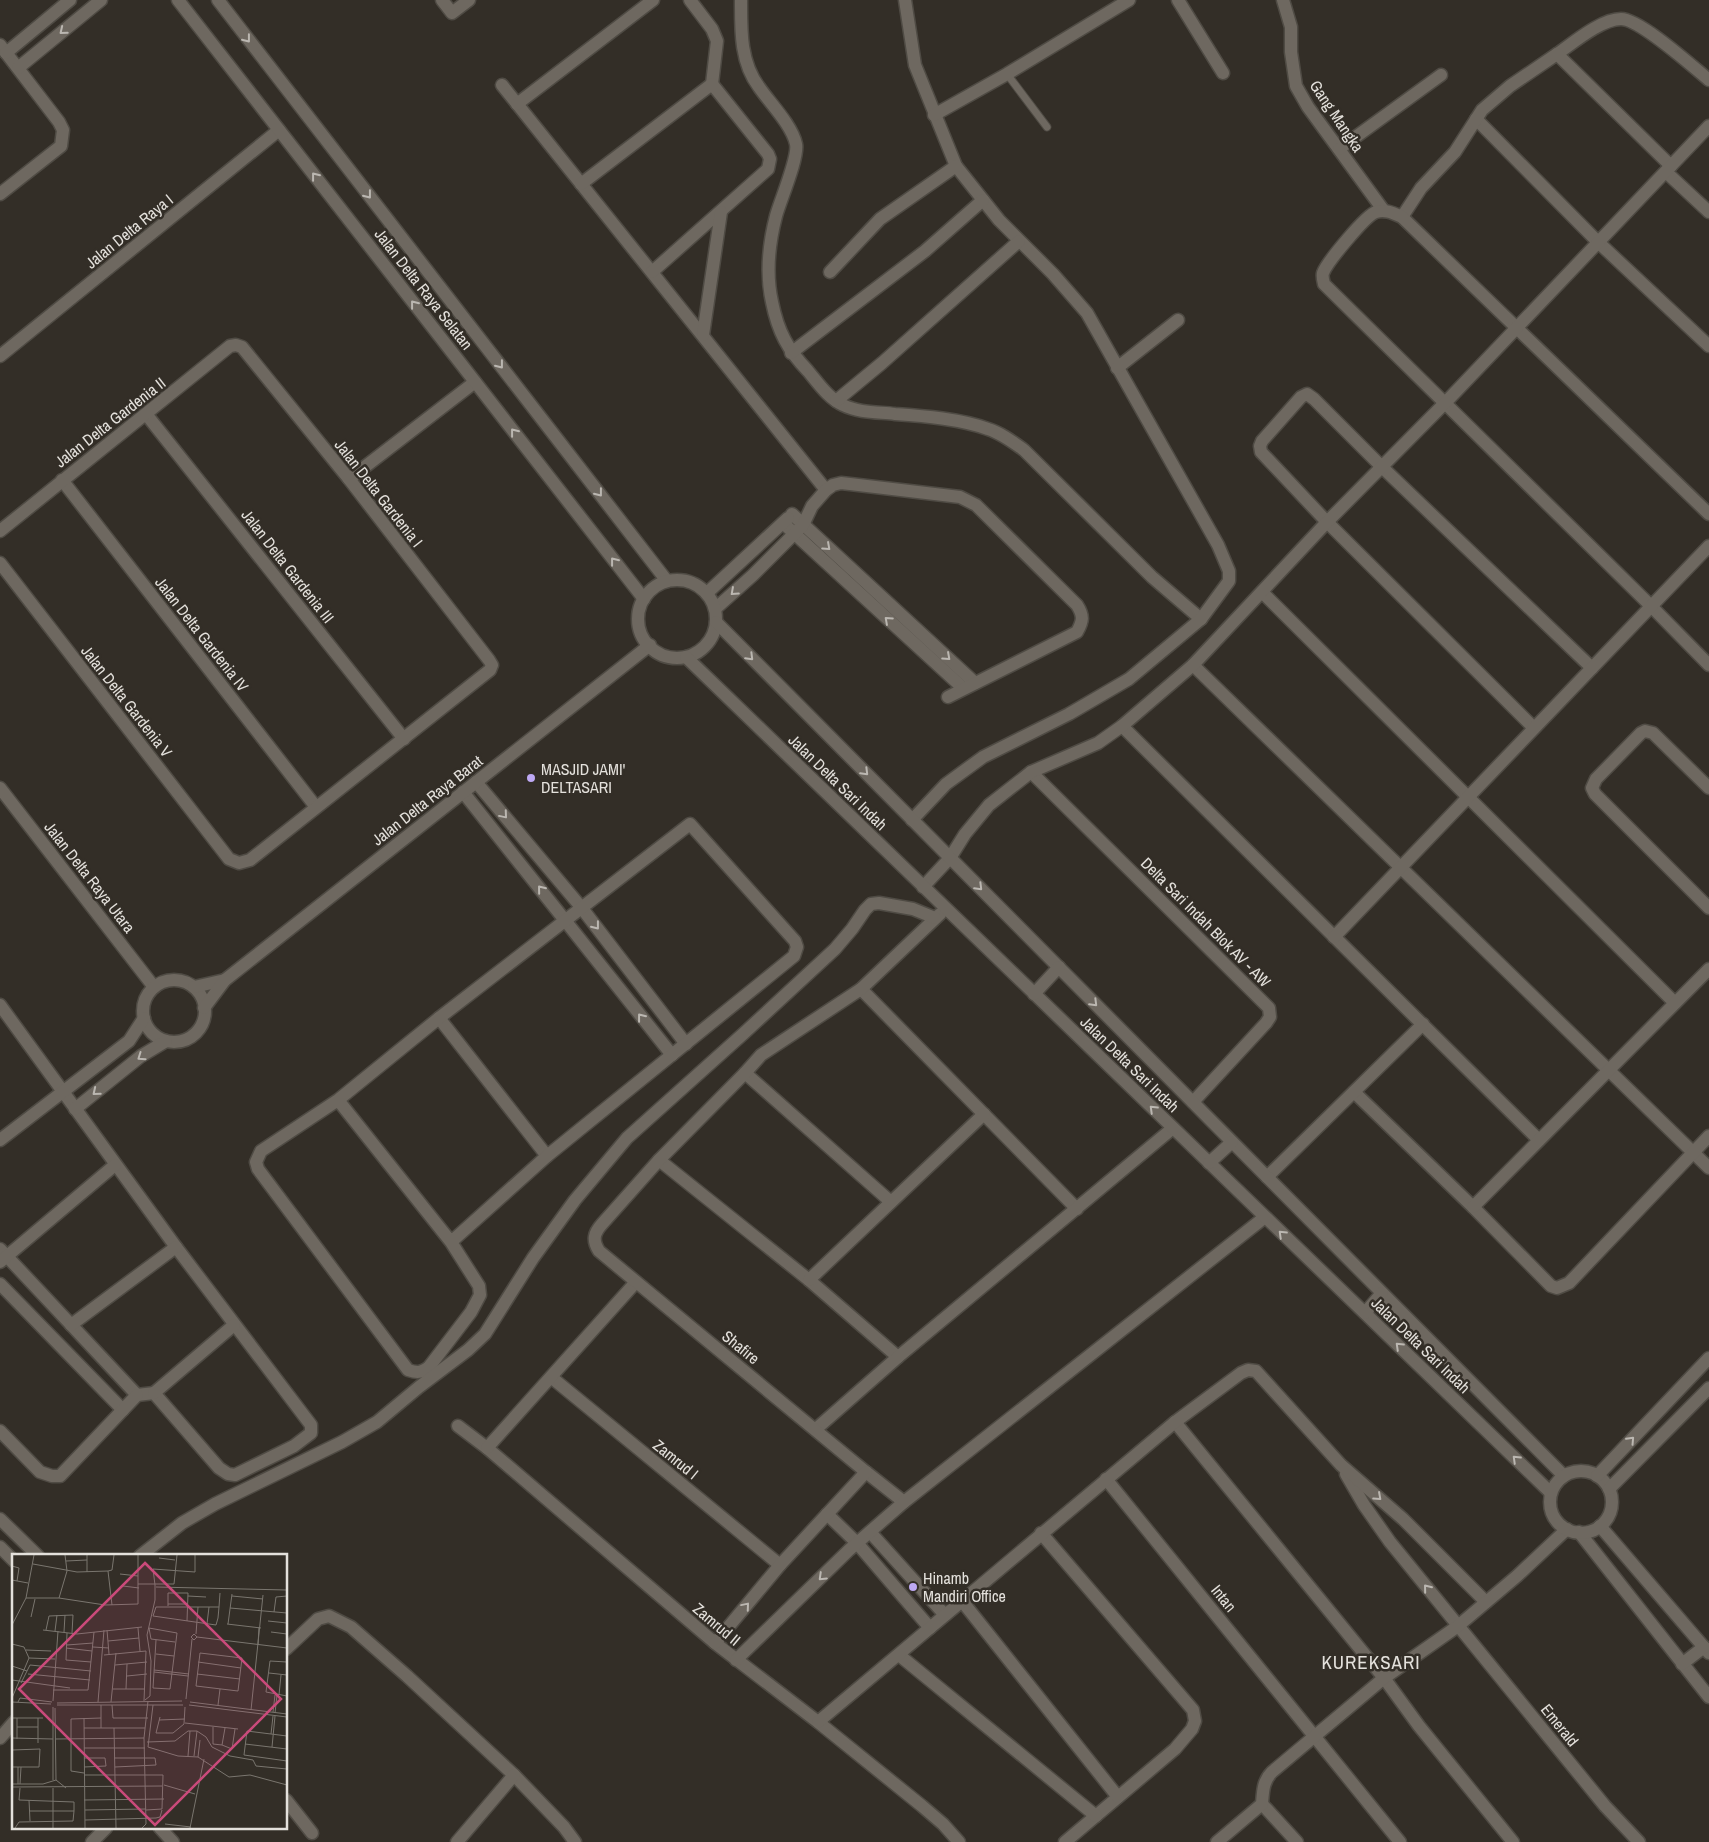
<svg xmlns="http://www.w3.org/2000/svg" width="1709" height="1842" viewBox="0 0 1709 1842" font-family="'Archivo Narrow',sans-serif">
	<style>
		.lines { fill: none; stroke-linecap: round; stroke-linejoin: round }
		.lane-casing { stroke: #4f4b44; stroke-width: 9 }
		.street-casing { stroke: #4f4b44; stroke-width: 15 }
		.secondary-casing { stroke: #4f4b44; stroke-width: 15 }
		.lane { stroke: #6e6860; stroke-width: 7 }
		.street { stroke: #6e6860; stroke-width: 12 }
		.secondary { stroke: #6e6860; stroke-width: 12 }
		.oneway { stroke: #bbb7b1 }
		.poi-dot { fill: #bea9f4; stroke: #332e27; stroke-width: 2 }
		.labels { text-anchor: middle; stroke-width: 5; stroke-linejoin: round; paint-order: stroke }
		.street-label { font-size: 16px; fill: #e4e1dc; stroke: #332e27 }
		.poi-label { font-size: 16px; fill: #e4e1dc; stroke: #332e27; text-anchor: start }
		.quarter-label { font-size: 19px; letter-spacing: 1px; fill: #e4e1dc; stroke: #332e27 }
		.inset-road { fill: none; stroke: #7a766f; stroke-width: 1 }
		.view { fill: #ca4a7b; fill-opacity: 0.15; stroke: #ca4a7b; stroke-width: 2.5 }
		.inset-edge { fill: none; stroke: #e4e1dc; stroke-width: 2.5 }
	</style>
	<rect width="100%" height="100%" fill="#332e27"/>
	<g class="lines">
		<defs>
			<path id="lane" d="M 1007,74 L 1047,127"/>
			<g id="street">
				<path d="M 442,0 L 452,13 L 469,0"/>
				<path d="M 690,0 L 712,29 L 717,41 L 712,84"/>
				<path d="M 741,0 C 741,30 740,62 759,87 C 769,102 792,125 796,144 C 799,157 780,201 776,216 C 769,243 766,275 772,302 C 778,332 788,350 808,371 C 818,383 829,399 843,405 C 859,413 878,412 895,414 C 924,416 961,419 988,429 C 1001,433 1013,442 1024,450 L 1152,577 L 1201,619"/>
				<path d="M 905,0 L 915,65 L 956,166 L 999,220 L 1053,274 L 1087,313 L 1218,545 L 1229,571 L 1229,581 L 1201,619 L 1129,679 L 1069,714 L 983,757 L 946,784 L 912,820"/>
				<path d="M 1178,0 L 1223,73"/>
				<path d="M 1283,0 L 1291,27 L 1291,52 L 1296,86 L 1308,107 L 1384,211"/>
				<path d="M 0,45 L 59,122 L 63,130 L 61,146 L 0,194"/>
				<path d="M 6,53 L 70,0"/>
				<path d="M 1557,54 C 1573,43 1601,19 1621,19 C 1640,19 1692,66 1709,80"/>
				<path d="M 18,68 L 101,0"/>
				<path d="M 502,85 L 826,490"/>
				<path d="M 517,104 L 653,0"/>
				<path d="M 934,115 L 1007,74 L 1129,0"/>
				<path d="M 1476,119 L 1598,242 L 1709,346"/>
				<path d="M 1339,149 L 1441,75"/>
				<path d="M 1666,172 L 1709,212"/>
				<path d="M 581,184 L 712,84 L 768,154 L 770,159 L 768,169 L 652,272"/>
				<path d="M 1402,217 L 1421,188 L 1455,152 L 1482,110 L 1510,86 L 1557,54 L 1671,166"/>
				<path d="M 830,272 L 880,219 L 956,166"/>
				<path d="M 703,335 L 721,212"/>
				<path d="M 791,353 L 925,251 L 983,200"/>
				<path d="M 0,356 L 279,130"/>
				<path d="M 1117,368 L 1178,320"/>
				<path d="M 836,401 L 882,363 L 1019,241"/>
				<path d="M 146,414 L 404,739"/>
				<path d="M 349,479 L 475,382"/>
				<path d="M 62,480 L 316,807"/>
				<path d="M 792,514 L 975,683"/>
				<path d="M 1709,514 L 1402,217 C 1393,213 1385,209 1376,212 C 1366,215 1327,262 1323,273 C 1322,276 1323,280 1324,284 L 1651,606 L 1709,665"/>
				<path d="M 783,523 L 963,688"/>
				<path d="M 0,531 L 230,346 L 236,345 L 242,347 L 349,479 L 489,660 L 492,665 L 490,670 L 250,860 L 239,863 L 229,859 L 0,563"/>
				<path d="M 1262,592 L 1675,1003"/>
				<path d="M 707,593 L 788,518"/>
				<path d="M 715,609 L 753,575 L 803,525 L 812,506 L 826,490 L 833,485 L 841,483 L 850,484 L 960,497 L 976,505 L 1077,605 C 1084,616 1083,621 1077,632 L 948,697"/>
				<path d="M 1193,665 L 1709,1168"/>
				<path d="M 1122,726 L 1539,1140"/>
				<path d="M 1534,728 L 1327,522 L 1261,452 L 1260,446 L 1262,441 L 1301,397 L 1307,394 L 1314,399 L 1382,467 L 1592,668"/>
				<path d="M 1031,772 L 1269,1008 L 1270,1017 L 1266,1023 L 1193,1102"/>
				<path d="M 476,782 L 581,907 L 686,1044"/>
				<path d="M 0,788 L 154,987"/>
				<path d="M 1709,788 L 1653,733 L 1645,731 L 1641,733 L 1596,779 L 1592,788 L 1595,794 L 1709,908"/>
				<path d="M 463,792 L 672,1055"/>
				<path d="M 923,887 L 950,858 L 965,834 L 989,805 L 1031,772 L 1098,743 L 1122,726 L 1193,665 L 1327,522 L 1445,403 L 1709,126"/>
				<path d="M 1334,937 L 1709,546"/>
				<circle cx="174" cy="1011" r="31"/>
				<path d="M 194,987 L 225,980"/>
				<path d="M 861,989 L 1077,1209"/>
				<path d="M 0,1005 L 176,1247 L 311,1425 L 311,1433 L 294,1446 L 235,1475 L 228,1474 L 219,1468 L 154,1393 L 137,1395 L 0,1249"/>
				<path d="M 204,1008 L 225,980 L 650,645"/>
				<path d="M 439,1018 L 547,1156"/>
				<path d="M 745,1073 L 891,1202"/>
				<path d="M 1354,1092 L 1473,1207 L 1551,1286 L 1557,1288 L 1569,1283 L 1709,1136"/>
				<path d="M 338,1100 L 451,1242 L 479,1286 L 480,1295 L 471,1312 L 429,1367 C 421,1373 417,1373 408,1370 L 258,1169 L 256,1162 L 261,1151 L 338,1100 L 439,1018 L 690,824 L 795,941 L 797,947 L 794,956 L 547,1156 L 451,1242"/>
				<path d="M 75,1109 L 141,1056 L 166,1041"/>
				<path d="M 0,1140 L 129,1041 L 144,1018"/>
				<path d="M 659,1160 L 809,1280 L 898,1357"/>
				<path d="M 1267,1177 L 1423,1024"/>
				<path d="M 1473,1207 L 1709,969"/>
				<path d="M 0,1262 L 115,1165"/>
				<path d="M 809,1280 L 984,1114"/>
				<path d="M 0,1284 L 123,1410"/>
				<path d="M 71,1325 L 176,1247"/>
				<path d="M 551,1377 L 780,1565"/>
				<path d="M 154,1393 L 234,1325"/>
				<path d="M 1175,1422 L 1384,1678 L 1419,1726 L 1513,1842"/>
				<path d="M 458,1426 L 487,1448 L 715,1643 L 818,1722 L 922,1806 L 943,1824 L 959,1842"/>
				<path d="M 816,1429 L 898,1357 L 1173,1128"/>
				<path d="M 0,1431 L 40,1472 L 52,1476 L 60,1476 L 137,1395"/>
				<path d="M 487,1448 L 636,1282"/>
				<path d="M 1346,1474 L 1364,1505 L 1390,1542 L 1605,1806 L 1639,1842"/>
				<path d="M 1106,1479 L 1400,1842"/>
				<path d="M 904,1502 L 866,1472 L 599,1251 C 592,1240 594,1233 602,1224 L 659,1160 L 745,1073 L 761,1055 L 861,989 L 940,914"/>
				<path d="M 827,1514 L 857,1543 L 930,1628"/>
				<path d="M 0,1519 L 38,1556"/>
				<path d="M 1600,1526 L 1709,1653"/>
				<path d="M 870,1532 L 945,1615"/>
				<path d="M 1579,1532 L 1709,1697"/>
				<path d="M 1041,1533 L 1193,1710 L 1195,1721 L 1192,1729 L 1175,1749 L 1065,1842"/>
				<path d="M 0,1547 L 14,1561"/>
				<path d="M 140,1556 L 182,1523 L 215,1504 L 342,1442 L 377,1422 L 419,1387 L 468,1350 L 485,1334 L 533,1258 L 575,1200 L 627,1138 L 743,1034 L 835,949 L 852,929 L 865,910 L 871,904 L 879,903 L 913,909 L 935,918"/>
				<path d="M 962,1601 L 1118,1797"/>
				<path d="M 715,1643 L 780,1565 L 866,1472"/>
				<path d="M 286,1649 L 318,1619 L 329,1616 L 351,1627 L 407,1676 L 514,1775 L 564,1827 L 575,1842"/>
				<path d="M 899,1655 L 1096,1816"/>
				<path d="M 736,1660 L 849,1550 L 904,1502 L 1265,1217"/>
				<path d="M 1682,1664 L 1704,1647"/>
				<path d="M 818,1722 L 1175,1422 L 1241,1373 L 1248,1370 L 1256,1371 L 1341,1465 L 1403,1519 L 1486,1602"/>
				<path d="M 0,1738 L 14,1722"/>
				<path d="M 286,1800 L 312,1833"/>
				<path d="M 1262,1804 L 1297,1842"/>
				<path d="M 160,1828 L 173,1842"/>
				<path d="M 92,1842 L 106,1828"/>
				<path d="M 457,1842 L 514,1775"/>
				<path d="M 1217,1842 L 1262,1804 C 1263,1791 1263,1781 1272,1772 L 1384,1678 L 1458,1626 L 1517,1576 L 1567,1529"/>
			</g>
			<g id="secondary">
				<path d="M 178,0 L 644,599"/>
				<path d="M 218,0 L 667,581"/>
				<circle cx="677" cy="619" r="39"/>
				<path d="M 716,622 L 1564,1476"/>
				<path d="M 686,657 L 1551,1493"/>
				<path d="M 1034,994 L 1059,967"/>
				<path d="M 1209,1163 L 1232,1142"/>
				<path d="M 1365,1313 L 1382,1293"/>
				<circle cx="1581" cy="1502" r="31"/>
				<path d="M 1597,1476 L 1709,1358"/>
				<path d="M 1609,1489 L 1709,1388"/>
			</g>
		</defs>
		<use href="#lane" class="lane-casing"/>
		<use href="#street" class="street-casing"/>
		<use href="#secondary" class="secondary-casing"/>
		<use href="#lane" class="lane"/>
		<use href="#street" class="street"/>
		<use href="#secondary" class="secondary"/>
	</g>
	<defs><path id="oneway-chevron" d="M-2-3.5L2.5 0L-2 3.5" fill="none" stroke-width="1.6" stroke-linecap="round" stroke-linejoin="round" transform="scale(1.25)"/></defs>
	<g class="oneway">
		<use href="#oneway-chevron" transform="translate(63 31) rotate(141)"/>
		<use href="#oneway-chevron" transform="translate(247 39) rotate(52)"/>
		<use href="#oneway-chevron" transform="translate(315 176) rotate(-128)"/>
		<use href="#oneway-chevron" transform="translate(368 195) rotate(52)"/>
		<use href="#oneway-chevron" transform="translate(414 304) rotate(-128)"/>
		<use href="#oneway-chevron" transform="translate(500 365) rotate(52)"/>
		<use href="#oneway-chevron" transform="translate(514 432) rotate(-128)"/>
		<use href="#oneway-chevron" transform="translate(599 493) rotate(52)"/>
		<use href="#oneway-chevron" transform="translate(827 547) rotate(42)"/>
		<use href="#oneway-chevron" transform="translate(614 561) rotate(-128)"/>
		<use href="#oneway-chevron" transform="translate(734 592) rotate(138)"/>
		<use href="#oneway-chevron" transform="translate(888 620) rotate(-138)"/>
		<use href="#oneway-chevron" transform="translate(750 657) rotate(45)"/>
		<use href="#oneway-chevron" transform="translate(947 657) rotate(42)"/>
		<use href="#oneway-chevron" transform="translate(865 772) rotate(45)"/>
		<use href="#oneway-chevron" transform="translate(504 815) rotate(50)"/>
		<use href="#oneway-chevron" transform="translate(979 887) rotate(45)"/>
		<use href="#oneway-chevron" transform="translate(541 889) rotate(-129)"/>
		<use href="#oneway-chevron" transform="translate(596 926) rotate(52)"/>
		<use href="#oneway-chevron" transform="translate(1094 1003) rotate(45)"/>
		<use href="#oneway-chevron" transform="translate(641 1017) rotate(-128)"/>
		<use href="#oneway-chevron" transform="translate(141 1057) rotate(145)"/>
		<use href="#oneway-chevron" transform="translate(96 1092) rotate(141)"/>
		<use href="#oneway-chevron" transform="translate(1153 1109) rotate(-136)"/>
		<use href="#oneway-chevron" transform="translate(1282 1234) rotate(-136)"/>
		<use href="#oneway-chevron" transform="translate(1399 1346) rotate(-136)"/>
		<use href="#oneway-chevron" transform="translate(1631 1440) rotate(-47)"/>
		<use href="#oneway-chevron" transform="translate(1516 1459) rotate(-136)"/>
		<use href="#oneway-chevron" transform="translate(1378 1497) rotate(42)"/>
		<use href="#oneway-chevron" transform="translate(822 1577) rotate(136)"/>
		<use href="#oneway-chevron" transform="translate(1427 1588) rotate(-129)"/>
		<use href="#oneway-chevron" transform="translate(746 1606) rotate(-50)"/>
	</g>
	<g class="poi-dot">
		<circle cx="531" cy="778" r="5"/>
		<circle cx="913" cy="1587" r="5"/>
	</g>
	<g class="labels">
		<g class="street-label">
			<text transform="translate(1337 116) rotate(56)" y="6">Gang Mangka</text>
			<text transform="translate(129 231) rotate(-39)" y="6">Jalan Delta Raya I</text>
			<text transform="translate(424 289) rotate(52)" y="6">Jalan Delta Raya Selatan</text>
			<text transform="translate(110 422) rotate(-38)" y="6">Jalan Delta Gardenia II</text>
			<text transform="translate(379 493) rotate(52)" y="6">Jalan Delta Gardenia I</text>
			<text transform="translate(288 566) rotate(52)" y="6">Jalan Delta Gardenia III</text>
			<text transform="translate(202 634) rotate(52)" y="6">Jalan Delta Gardenia IV</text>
			<text transform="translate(127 701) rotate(52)" y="6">Jalan Delta Gardenia V</text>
			<text transform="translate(838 782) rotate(44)" y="6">Jalan Delta Sari Indah</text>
			<text transform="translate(427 800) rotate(-38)" y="6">Jalan Delta Raya Barat</text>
			<text transform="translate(90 877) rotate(52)" y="6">Jalan Delta Raya Utara</text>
			<text transform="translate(1206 922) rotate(45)" y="6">Delta Sari Indah Blok AV - AW</text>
			<text transform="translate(1130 1064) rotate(44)" y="6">Jalan Delta Sari Indah</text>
			<text transform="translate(1421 1345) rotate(44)" y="6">Jalan Delta Sari Indah</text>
			<text transform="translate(741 1347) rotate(39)" y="6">Shafire</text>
			<text transform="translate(676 1459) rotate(39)" y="6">Zamrud I</text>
			<text transform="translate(1224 1598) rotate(51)" y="6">Intan</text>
			<text transform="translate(717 1624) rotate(40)" y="6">Zamrud II</text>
			<text transform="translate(1560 1725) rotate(51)" y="6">Emerald</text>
		</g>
		<g class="poi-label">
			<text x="541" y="775">MASJID JAMI'<tspan x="541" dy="18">DELTASARI</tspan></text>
			<text x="923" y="1584">Hinamb<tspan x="923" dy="18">Mandiri Office</tspan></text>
		</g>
		<g class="quarter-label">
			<text x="1371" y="1669">KUREKSARI</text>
		</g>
	</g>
	<g transform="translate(12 1554)">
		<rect width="275" height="275" fill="#332e27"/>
		<path class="inset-road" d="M 75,1 L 75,18M 147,4 L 163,6M 54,7 L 75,6M 21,10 L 65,18 L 96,17M 0,12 L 7,14 L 5,27M 96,17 L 100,51M 96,17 L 100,16 L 102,1M 108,20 L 126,22M 0,26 L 16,29M 126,30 L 162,30 L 165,1M 143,31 L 141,15 L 183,18 L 183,1M 111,32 L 127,34M 144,33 L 275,36M 176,42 L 194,43M 220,42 L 251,45M 14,44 L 47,44 L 93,51 L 126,50 L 126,1M 47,44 L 55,17 L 53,1M 156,50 L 176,50M 156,52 L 156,39 L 176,39 L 175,67M 207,53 L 144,53 L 141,62 L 204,71 L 206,64 L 207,53 L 208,39M 218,54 L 275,59M 262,58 L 264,43 L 275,42M 19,63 L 23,45M 256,67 L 275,69M 195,70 L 197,53M 215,70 L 249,74M 216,70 L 220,40M 0,71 L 14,44 L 22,1M 126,74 L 128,97M 31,76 L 65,80 L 130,73M 34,76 L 37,62 L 61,61 L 60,79M 95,76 L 97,100M 43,77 L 45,61M 52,78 L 53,61M 259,78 L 275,80M 55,79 L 54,106 L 79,108M 184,80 L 186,53M 185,83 L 182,86 L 179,83 L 182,80 L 185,83 L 275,94M 144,86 L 141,134 L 158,135 L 165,79 L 137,74 L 139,85 L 163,88M 96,87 L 127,84M 0,90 L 12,93 L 17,104 L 0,144M 55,91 L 81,89M 246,91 L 247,73M 81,93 L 97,94M 54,94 L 80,97M 14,96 L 39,97M 188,99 L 230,104 L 226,137 L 184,132 ZM 144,100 L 162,102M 92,101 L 134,97 L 132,147M 17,104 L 43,105M 186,108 L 229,114M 275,108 L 258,107 L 254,138 L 275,142M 103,111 L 135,108M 0,112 L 15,117M 142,116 L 177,120M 142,118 L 176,122M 257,119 L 275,121M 16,120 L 78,126M 185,120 L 228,125M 115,122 L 135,120M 0,126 L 58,134M 9,129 L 18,111 L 79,117M 101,135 L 133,135M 114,135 L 115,110M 41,136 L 76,136 L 82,78M 267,141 L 269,121M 174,145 L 180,85M 133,146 L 138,142 L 139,107 L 135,81 L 143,46 L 143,31M 41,147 L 46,77M 0,148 L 39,150M 6,148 L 8,144 L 40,148M 86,148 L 92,76M 99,148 L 104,99M 178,148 L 275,160M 45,149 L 170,147M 45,151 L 171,151M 100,151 L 101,164 L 136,164M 141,151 L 136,193 L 166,202 L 186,203 L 217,223 L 238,221 L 275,231M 177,151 L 275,163M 206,151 L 208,135M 41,153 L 41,226M 43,154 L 44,226M 239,156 L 251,41M 261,158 L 263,141M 263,159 L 265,141M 148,163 L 144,179 L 161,179 L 172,170 L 173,153M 0,164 L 31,164M 5,164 L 5,185M 72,164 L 73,274M 147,166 L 173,165M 173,169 L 226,175M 5,173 L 26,173M 201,173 L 201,190 L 210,191 L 213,174M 72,174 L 133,174M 89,174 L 89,151M 102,174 L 104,274M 259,180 L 261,162M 275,182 L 235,177 L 232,201 L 275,207M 0,184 L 41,185M 43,185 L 132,184M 135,188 L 163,187 L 176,177 L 185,177 L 194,183 L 200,193 L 218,202 L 241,206 L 244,212 L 275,215M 26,189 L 26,164M 233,190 L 275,195M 210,191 L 220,195 L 223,175M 260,193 L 263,162M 72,194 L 133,194M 0,196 L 28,195 L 27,213 L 0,213M 176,202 L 178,177M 182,202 L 185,177M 186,203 L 188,186M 72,204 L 93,204 L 94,212 L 72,213M 102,204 L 143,204 L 144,211 L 103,213M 6,213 L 6,230M 72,219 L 59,217 L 59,165 L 89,164M 72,221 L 151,221 L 150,255 L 134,256M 0,230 L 31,230 L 44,226 L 54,234M 8,230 L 9,213M 152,231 L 183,240M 0,233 L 150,232M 8,234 L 7,246 L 62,248 L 62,257 L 18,257M 41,234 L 41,274M 17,246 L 18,267M 72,246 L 152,245M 73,256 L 134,255M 73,266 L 144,264 L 148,263 L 150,256M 153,270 L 179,273M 3,274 L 7,268 L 61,267 L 62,257M 130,274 L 134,270 L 132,184 L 136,147M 178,274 L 192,205"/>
		<path class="view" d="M 133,9 L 269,145 L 143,271 L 7,135 Z"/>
		<rect width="275" height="275" class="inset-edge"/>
	</g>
</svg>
